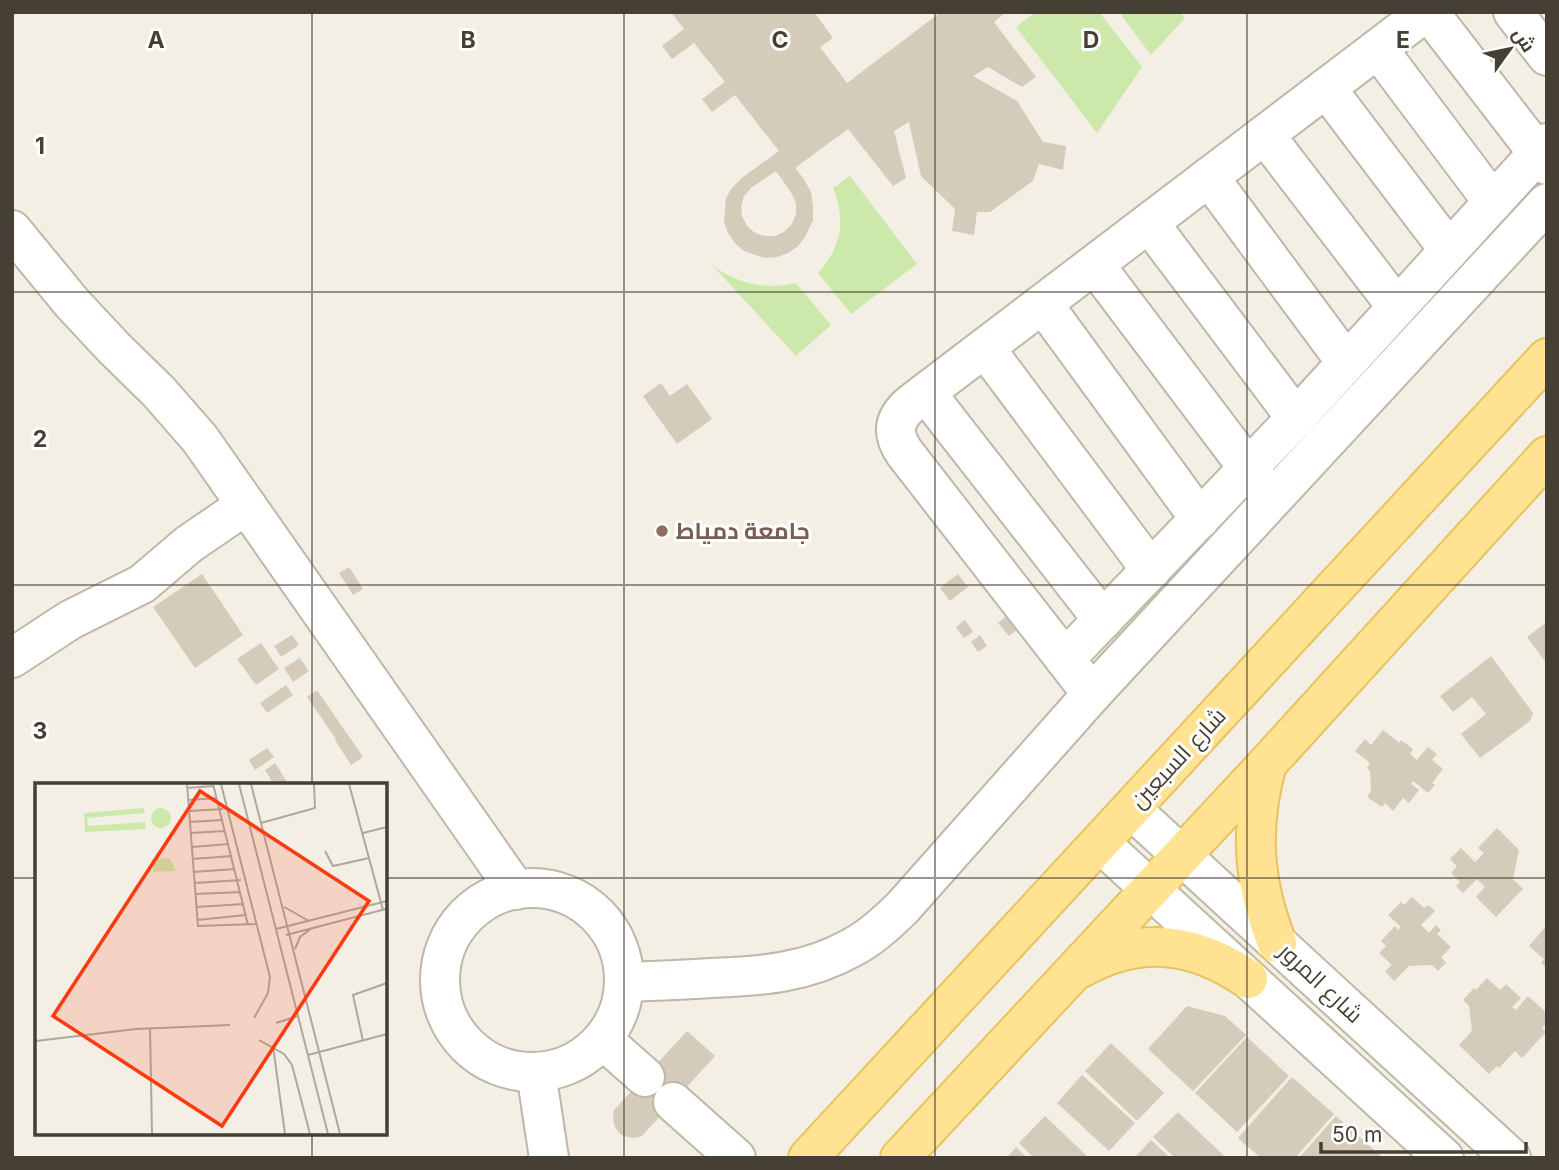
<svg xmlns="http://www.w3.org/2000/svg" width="1559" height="1170" viewBox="0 0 1559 1170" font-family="Inter,Cairo,sans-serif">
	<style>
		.green { fill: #cce9ab }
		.building { fill: #d5cbba; fill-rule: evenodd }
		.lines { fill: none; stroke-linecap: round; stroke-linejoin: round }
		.minor-casing { stroke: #bfb7a7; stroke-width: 42 }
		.major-casing { stroke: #e8c25d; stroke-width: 42 }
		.minor { stroke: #fff; stroke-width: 38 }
		.major { stroke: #ffe292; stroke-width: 38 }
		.grid { fill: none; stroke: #463f34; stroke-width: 2; stroke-opacity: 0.55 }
		.education-dot { fill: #8d6e63; stroke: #fff; stroke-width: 2.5 }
		.labels { text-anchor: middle; stroke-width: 6; stroke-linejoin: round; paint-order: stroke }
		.education-label { font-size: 23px; font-weight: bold; fill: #785e54; stroke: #fff; text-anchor: start }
		.street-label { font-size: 23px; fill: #463f34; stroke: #fff }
		.inset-road { fill: none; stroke: #aea99e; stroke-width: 2 }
		.view { fill: #ff3910; fill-opacity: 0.15; stroke: #ff3910; stroke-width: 3.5 }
		.inset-edge { fill: none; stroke: #463f34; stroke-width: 3.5 }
		.grid-label { font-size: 23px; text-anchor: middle; font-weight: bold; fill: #463f34; stroke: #fff; stroke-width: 6; stroke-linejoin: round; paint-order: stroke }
	</style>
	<rect width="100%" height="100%" fill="#f3efe5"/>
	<g class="green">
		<path d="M 1035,12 L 1099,12 L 1142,67 L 1097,133 L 1016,27 Z"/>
		<path d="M 1119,12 L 1180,12 L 1185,18 L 1151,55 Z"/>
		<path d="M 850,176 L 917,264 L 851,314 L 818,273 C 842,246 846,221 833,188 Z"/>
		<path d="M 713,266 C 739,284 765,290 796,283 L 831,325 L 796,356 Z"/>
	</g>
	<g class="building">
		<path d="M 671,12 L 814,12 L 833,38 L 820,47 L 847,83 L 941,12 L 1006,12 L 994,22 L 1036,77 L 1022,87 L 988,67 L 973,76 L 1017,101 L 1043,142 L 1066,146 L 1063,170 L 1039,164 L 1033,181 L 990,212 L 977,212 L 974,235 L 952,231 L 955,209 L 921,176 L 909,122 L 894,131 L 906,178 L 893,186 L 848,129 L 795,168 L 804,179 L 811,192 L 813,206 L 813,220 L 805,237 L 798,246 L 788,253 L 777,257 L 766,258 L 755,255 L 744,251 L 735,243 L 728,233 L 724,222 L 726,198 L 732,188 L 743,177 L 779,151 L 735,95 L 712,112 L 702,99 L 725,82 L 694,43 L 672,59 L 662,46 L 684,29 ZM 776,171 L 792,194 L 796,204 L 796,214 L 792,224 L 784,232 L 775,236 L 765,236 L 755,233 L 747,226 L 742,216 L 741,206 L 744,196 L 751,188 Z"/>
		<path d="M 661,383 L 670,396 L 687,384 L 712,419 L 677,444 L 643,396 Z"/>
		<path d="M 349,567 L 363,589 L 353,595 L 339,573 Z"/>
		<path d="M 202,574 L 243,635 L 195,668 L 153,607 Z"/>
		<path d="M 958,574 L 968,587 L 950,601 L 940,588 Z"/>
		<path d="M 1009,614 L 1021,627 L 1009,636 L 998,623 Z"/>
		<path d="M 965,620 L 973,632 L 964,638 L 956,627 Z"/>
		<path d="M 1547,622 L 1547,664 L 1527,637 Z"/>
		<path d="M 292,635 L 299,645 L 281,657 L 274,646 Z"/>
		<path d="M 980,635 L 987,646 L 978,652 L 971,642 Z"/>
		<path d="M 261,643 L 279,669 L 256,685 L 237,659 Z"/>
		<path d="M 1491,656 L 1533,713 L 1530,721 L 1480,758 L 1461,734 L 1486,714 L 1472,697 L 1453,712 L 1440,696 Z"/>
		<path d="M 300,658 L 309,671 L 293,682 L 284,668 Z"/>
		<path d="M 286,685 L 293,695 L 267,713 L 260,703 Z"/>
		<path d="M 317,690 L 363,757 L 351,765 L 335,740 L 336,739 L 307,697 Z"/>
		<path d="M 1383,730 L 1399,743 L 1401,740 L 1413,749 L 1410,754 L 1417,760 L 1428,747 L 1437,754 L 1432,760 L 1443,769 L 1432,783 L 1435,785 L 1428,793 L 1413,781 L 1411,784 L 1419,790 L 1409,803 L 1403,798 L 1393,811 L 1385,803 L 1382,807 L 1367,797 L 1371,791 L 1370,771 L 1367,768 L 1370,763 L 1355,751 L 1365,739 L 1371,745 Z"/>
		<path d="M 267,748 L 274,757 L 255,770 L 249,760 Z"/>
		<path d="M 275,763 L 289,785 L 274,785 L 265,770 Z"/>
		<path d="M 1497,828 L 1519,850 L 1513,879 L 1523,889 L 1496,917 L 1476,897 L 1485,887 L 1477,879 L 1463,893 L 1456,886 L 1460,882 L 1451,873 L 1457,866 L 1450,859 L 1461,848 L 1475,862 L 1484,853 L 1478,848 Z"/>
		<path d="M 1412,897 L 1424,908 L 1428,905 L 1435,911 L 1421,925 L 1429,933 L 1436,925 L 1441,930 L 1437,934 L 1451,947 L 1441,957 L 1446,963 L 1438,971 L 1432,965 L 1409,966 L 1394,981 L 1385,971 L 1392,965 L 1379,953 L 1386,946 L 1381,941 L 1395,926 L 1398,930 L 1401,927 L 1388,915 L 1401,902 L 1404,905 Z"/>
		<path d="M 1547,925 L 1547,968 L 1541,963 L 1544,959 L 1529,946 Z"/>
		<path d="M 1487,978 L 1500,990 L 1506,984 L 1521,998 L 1512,1007 L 1516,1010 L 1528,996 L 1547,1013 L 1547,1023 L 1542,1028 L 1546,1032 L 1522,1058 L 1515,1051 L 1499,1068 L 1497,1066 L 1489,1074 L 1459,1045 L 1472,1031 L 1469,1006 L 1463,1000 L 1474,988 L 1476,990 Z"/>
		<path d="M 1187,1006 L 1225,1016 L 1246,1035 L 1193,1091 L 1148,1049 Z"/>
		<path d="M 687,1031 L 715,1056 L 642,1136 L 635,1138 L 627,1137 L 620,1134 L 615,1127 L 613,1119 L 614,1110 Z"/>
		<path d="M 1247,1037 L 1289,1076 L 1237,1132 L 1195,1093 Z"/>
		<path d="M 1111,1043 L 1164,1093 L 1137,1121 L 1085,1071 Z"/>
		<path d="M 1082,1075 L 1135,1123 L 1109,1151 L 1057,1103 Z"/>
		<path d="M 1292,1077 L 1334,1114 L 1295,1158 L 1261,1158 L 1238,1138 Z"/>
		<path d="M 1178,1112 L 1226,1158 L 1175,1158 L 1153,1137 Z"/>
		<path d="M 1045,1116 L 1089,1158 L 1034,1158 L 1019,1143 Z"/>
		<path d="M 1336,1116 L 1381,1156 L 1379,1158 L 1299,1158 Z"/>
		<path d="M 1151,1140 L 1170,1158 L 1134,1158 Z"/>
		<path d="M 1016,1147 L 1027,1158 L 1007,1158 Z"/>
	</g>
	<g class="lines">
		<defs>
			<g id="minor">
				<path d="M 1429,12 L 1547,165"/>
				<path d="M 1513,12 L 1547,56"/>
				<path d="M 1378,49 L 1493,202"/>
				<path d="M 1326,88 L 1449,250"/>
				<path d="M 1265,135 L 1397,307"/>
				<path d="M 1209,177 L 1346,362"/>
				<path d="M 1149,223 L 1296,418"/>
				<path d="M 12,230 L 72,303 L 114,348 L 159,392 L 200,439 L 516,890"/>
				<path d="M 1095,265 L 1264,489"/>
				<path d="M 1043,304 L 1200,519"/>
				<path d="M 985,348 L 1151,570"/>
				<path d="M 926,393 L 1103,620"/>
				<path d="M 12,658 L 70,620 L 142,584 L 189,544 L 227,518 L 247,506"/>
				<path d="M 1065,659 L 1296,418 L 1547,143"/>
				<path d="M 1092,694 L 904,452 C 891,432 894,418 912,403 L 1426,12"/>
				<path d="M 1131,809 L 1511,1158"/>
				<path d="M 1100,843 L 1444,1158"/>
				<circle cx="532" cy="980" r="92"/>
				<path d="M 624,982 C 653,981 682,980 711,978 C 762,976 807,973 853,947 C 872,937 888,922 903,907 L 1092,694 L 1547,203"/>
				<path d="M 603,1040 L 645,1077"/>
				<path d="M 536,1072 L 549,1158"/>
				<path d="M 673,1102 L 736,1158"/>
			</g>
			<g id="major">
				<path d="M 1267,764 C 1249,828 1253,882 1277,943"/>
				<path d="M 1081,968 C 1140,935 1194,942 1248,979"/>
				<path d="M 808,1158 L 1547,358"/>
				<path d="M 900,1158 L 1267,764 L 1547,456"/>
			</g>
		</defs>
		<use href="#minor" class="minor-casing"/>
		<use href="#major" class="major-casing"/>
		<use href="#minor" class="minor"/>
		<use href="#major" class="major"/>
	</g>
	<path class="grid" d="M 312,12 L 312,785M 624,12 L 624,1158M 935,12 L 935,1158M 1247,12 L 1247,1158M 12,292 L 1547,292M 12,585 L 1547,585M 12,878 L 37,878M 385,878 L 1547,878M 312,1133 L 312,1158"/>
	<circle class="education-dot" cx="662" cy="531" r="7"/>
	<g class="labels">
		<g class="education-label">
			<text x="676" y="539">جامعة دمياط</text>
		</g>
		<g class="street-label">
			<text transform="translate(1178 758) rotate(-47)" y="8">شارع السبعين</text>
			<text transform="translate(1321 983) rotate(43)" y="8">شارع المرور</text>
		</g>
	</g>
	<g transform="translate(35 783)">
		<rect width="352" height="352" fill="#f3efe5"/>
		<path d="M 109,25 L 110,30 L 52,35 L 53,43 L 110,39 L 111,46 L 50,49 L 49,30 ZM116 35a10 10 0 1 1 20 0a10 10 0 1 1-20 0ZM 135,75 L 141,88 L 118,89 L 117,76 Z" fill="#cce9ab"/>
		<path class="inset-road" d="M 152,1 L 163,143 L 221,141M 178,1 L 213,142M 186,1 L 235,194 L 233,210 L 219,235M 204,1 L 293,351M 216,1 L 305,351M 314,1 L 348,127M 152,5 L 179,3M 153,17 L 182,15M 154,28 L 188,26M 155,39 L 188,37M 226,40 L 280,25 L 279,1M 156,50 L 190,48M 328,50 L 352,44M 157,64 L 194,61M 290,68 L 298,83 L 334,75M 157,76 L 197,73M 158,89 L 200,86M 159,100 L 206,97M 160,111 L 206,109M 161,124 L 209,121M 249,124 L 274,138M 162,137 L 211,132M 241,146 L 352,118M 251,152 L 351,126M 260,166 L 265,154 L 277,145M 241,240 L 263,233M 115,245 L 117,351M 224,257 L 249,271 L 257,282 L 275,351M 1,258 L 101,246 L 195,242M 328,258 L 318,212 L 352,200M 238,263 L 250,351M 273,272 L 352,251"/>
		<path class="view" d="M 165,8 L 334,118 L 187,343 L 18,233 Z"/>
		<rect width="352" height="352" class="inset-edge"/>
	</g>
	<g class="grid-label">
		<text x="156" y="48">A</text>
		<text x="468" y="48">B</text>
		<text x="780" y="48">C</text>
		<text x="1091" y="48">D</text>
		<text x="1403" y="48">E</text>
		<text x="40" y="154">1</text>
		<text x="40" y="447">2</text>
		<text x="40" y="739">3</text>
	</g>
	<rect width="1559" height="1170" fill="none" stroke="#463f34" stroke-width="28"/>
	<g transform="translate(1510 49) rotate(57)" stroke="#ffffff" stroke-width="5" paint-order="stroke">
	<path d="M0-5L12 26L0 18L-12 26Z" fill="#463f34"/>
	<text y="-10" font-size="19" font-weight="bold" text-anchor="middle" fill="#463f34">ش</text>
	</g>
	<path d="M1321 1142v10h205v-10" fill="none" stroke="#463f34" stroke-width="3.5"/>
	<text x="1332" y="1142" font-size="21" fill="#463f34" stroke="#ffffff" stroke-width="5" paint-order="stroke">50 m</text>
</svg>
